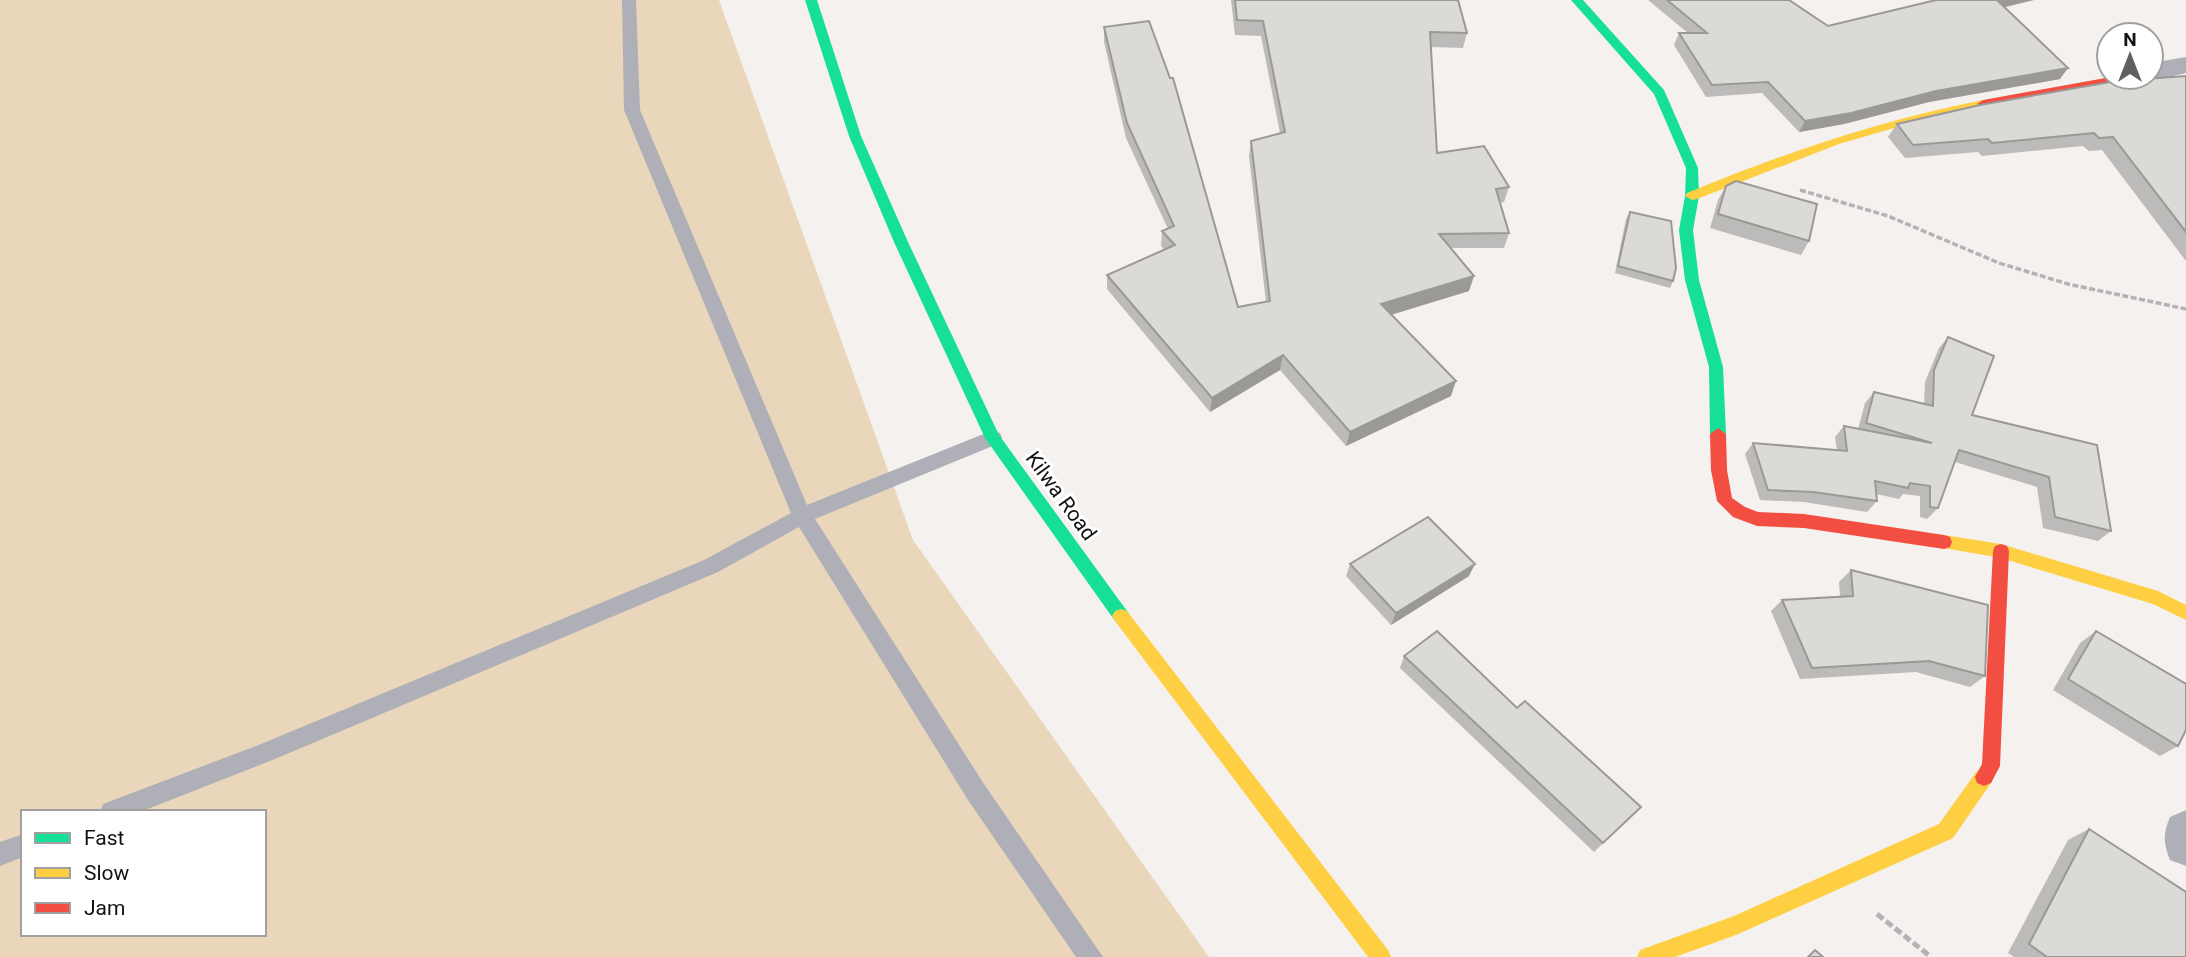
<svg xmlns="http://www.w3.org/2000/svg" width="2186" height="957" viewBox="0 0 2186 957" font-family="Roboto,sans-serif">
	<style>
		.green { fill: #ead7bb; fill-rule: evenodd }
		.lines { fill: none; stroke-linecap: round; stroke-linejoin: round }
		.path-far1 { stroke: #b3b3b7; stroke-width: 3.5; stroke-dasharray: 6 2.5; stroke-linecap: butt }
		.path { stroke: #b3b3b7; stroke-width: 5; stroke-dasharray: 8 3.5; stroke-linecap: butt }
		.lane { fill: #afafb8; fill-rule: evenodd }
		.street { fill: #afafb8; fill-rule: evenodd }
		.fast { fill: #16e098; fill-rule: evenodd }
		.slow { fill: #ffcf43; fill-rule: evenodd }
		.jam { fill: #f24e42; fill-rule: evenodd }
		.wall { fill: #bdbbb9 }
		.shaded-wall { fill: #9a9996 }
		.building { fill: #dcdad7; stroke: #9a9996; stroke-width: 2 }
		.labels { text-anchor: middle; stroke-width: 6; stroke-linejoin: round; paint-order: stroke }
		.street-label { font-size: 21px; fill: #141210; stroke: #fff }
	</style>
	<rect width="100%" height="100%" fill="#f4f1ee"/>
	<path class="green" d="M 0,0 L 719,0 L 913,540 L 1209,957 L 0,957 ZM 23,812 L 264,812 L 264,934 L 23,934 Z"/>
	<g class="lines">
		<path class="path-far1" d="M 1800,190 L 1888,216 L 1999,263 L 2068,284 L 2186,309"/>
		<path class="path" d="M 1877,914 L 1931,957"/>
		<g class="lane">
			<path d="M 622,0 L 636,0 L 640,110 L 807,505 L 986,433 L 993,431 L 1000,433 L 1002,438 L 1000,443 L 815,519 L 984,784 L 1103,957 L 1076,957 L 968,800 L 799,527 L 718,572 L 275,759 L 140,812 L 100,812 L 103,804 L 261,744 L 704,560 L 791,513 L 624,110 Z"/>
			<path d="M 23,834 L 23,857 L 0,866 L 0,842 Z"/>
		</g>
		<g class="street">
			<path d="M 2186,57 L 2186,73 L 2151,81 L 2140,77 L 2151,77 L 2151,63 Z"/>
			<path d="M 2186,810 L 2186,866 L 2170,860 C 2163,842 2163,834 2170,817 Z"/>
		</g>
		<g class="fast">
			<path d="M 805,0 L 817,0 L 861,136 L 908,242 L 999,435 L 1127,611 L 1130,616 L 1127,621 L 1121,623 L 1115,621 L 985,438 L 894,242 L 849,136 Z"/>
			<path d="M 1571,0 L 1583,0 L 1664,90 L 1698,168 L 1699,196 L 1693,230 L 1699,280 L 1723,367 L 1726,434 L 1723,438 L 1713,438 L 1710,434 L 1709,367 L 1685,280 L 1679,230 L 1685,196 L 1686,168 L 1654,94 Z"/>
		</g>
		<g class="slow">
			<path d="M 1983,100 L 1989,104 L 1987,107 L 1908,124 L 1839,144 L 1697,199 L 1692,200 L 1685,196 L 1687,193 C 1784,153 1881,120 1983,100 Z"/>
			<path d="M 1944,535 L 2001,544 L 2158,591 L 2186,605 L 2186,620 L 2153,604 L 2001,558 L 1938,547 L 1936,542 L 1938,537 Z"/>
			<path d="M 1121,609 L 1127,611 L 1388,950 L 1391,957 L 1368,957 L 1115,621 L 1112,616 L 1115,611 Z"/>
			<path d="M 1984,768 L 1991,771 L 1993,777 L 1991,783 L 1953,838 L 1736,935 L 1675,957 L 1637,957 L 1640,950 L 1734,916 L 1939,824 L 1977,771 Z"/>
		</g>
		<g class="jam">
			<path d="M 2111,77 L 2137,77 L 2131,81 L 1983,108 L 1977,104 L 1983,100 Z"/>
			<path d="M 1718,428 L 1726,434 L 1727,470 L 1732,498 L 1745,507 L 1758,512 L 1804,514 L 1944,535 L 1950,537 L 1952,542 L 1950,547 L 1944,549 L 1804,528 L 1757,526 L 1733,517 L 1717,501 L 1711,470 L 1710,434 Z"/>
			<path d="M 2001,544 L 2007,546 L 2009,551 L 2000,766 L 1991,783 L 1984,786 L 1977,783 L 1975,777 L 1982,764 L 1993,551 L 1995,546 Z"/>
		</g>
	</g>
	<g class="wall">
		<path d="M 1231,0 L 1458,0 L 1467,33 L 1463,48 L 1431,47 L 1437,153 L 1509,187 L 1504,202 L 1500,203 L 1509,233 L 1504,248 L 1451,248 L 1469,291 L 1391,315 L 1451,396 L 1346,446 L 1280,370 L 1210,412 L 1107,289 L 1107,275 L 1165,250 L 1161,246 L 1162,231 L 1168,229 L 1126,138 L 1104,42 L 1104,27 L 1238,307 L 1266,302 L 1249,156 L 1251,141 L 1280,133 L 1261,36 L 1235,35 Z"/>
		<path d="M 1648,0 L 1789,0 L 1828,26 L 2004,7 L 2060,79 L 1929,102 L 1844,124 L 1799,132 L 1762,93 L 1706,97 L 1674,45 L 1679,33 L 1688,33 Z"/>
		<path d="M 2186,76 L 2186,261 L 2102,150 L 2089,151 L 2083,146 L 1982,156 L 1978,152 L 1905,158 L 1888,137 L 1897,124 Z"/>
		<path d="M 1726,186 L 1809,241 L 1801,255 L 1710,228 L 1718,200 Z"/>
		<path d="M 1630,212 L 1673,281 L 1670,288 L 1615,273 L 1626,219 Z"/>
		<path d="M 1948,337 L 1972,415 L 2097,445 L 2111,531 L 2098,541 L 2043,528 L 2037,487 L 1955,462 L 1938,508 L 1927,519 L 1920,517 L 1920,496 L 1903,494 L 1899,499 L 1876,494 L 1877,501 L 1867,512 L 1804,502 L 1760,500 L 1745,454 L 1753,443 L 1837,451 L 1835,437 L 1844,426 L 1858,429 L 1865,403 L 1874,392 L 1924,404 L 1925,382 L 1939,348 Z"/>
		<path d="M 1350,564 L 1469,576 L 1391,625 L 1346,576 Z"/>
		<path d="M 1851,570 L 1985,676 L 1970,687 L 1916,672 L 1800,679 L 1771,611 L 1782,600 L 1840,596 L 1839,582 Z"/>
		<path d="M 2096,631 L 2178,746 L 2160,756 L 2053,690 L 2080,643 Z"/>
		<path d="M 1404,656 L 1517,708 L 1641,807 L 1594,852 L 1400,668 Z"/>
		<path d="M 2089,829 L 2186,957 L 2014,957 L 2008,953 L 2068,840 Z"/>
	</g>
	<g class="shaded-wall">
		<path d="M 1996,0 L 2034,0 L 1989,11 Z"/>
		<path d="M 2068,68 L 2060,79 L 1929,102 L 1844,124 L 1799,132 L 1805,121 L 1936,91 Z"/>
		<path d="M 1474,276 L 1469,291 L 1377,319 L 1381,304 Z"/>
		<path d="M 1283,355 L 1280,370 L 1210,412 L 1212,398 Z"/>
		<path d="M 1456,381 L 1451,396 L 1346,446 L 1350,432 Z"/>
		<path d="M 1475,564 L 1469,576 L 1391,625 L 1396,613 Z"/>
	</g>
	<g class="building">
		<path d="M 1235,0 L 1458,0 L 1467,33 L 1430,32 L 1437,153 L 1484,146 L 1509,187 L 1496,189 L 1509,233 L 1439,234 L 1474,276 L 1381,304 L 1456,381 L 1350,432 L 1283,355 L 1212,398 L 1107,275 L 1175,245 L 1162,231 L 1174,226 L 1127,123 L 1104,27 L 1149,21 L 1170,78 L 1173,78 L 1238,307 L 1270,301 L 1251,141 L 1285,132 L 1263,21 L 1237,20 Z"/>
		<path d="M 1667,0 L 1789,0 L 1828,26 L 1936,0 L 1997,0 L 2068,68 L 1936,91 L 1851,113 L 1805,121 L 1768,82 L 1712,85 L 1679,33 L 1707,33 Z"/>
		<path d="M 2186,76 L 2186,232 L 2113,137 L 2099,138 L 2094,133 L 1992,143 L 1988,139 L 1913,145 L 1897,124 L 1980,105 L 2116,81 Z"/>
		<path d="M 1736,181 L 1817,204 L 1809,241 L 1718,214 L 1726,186 Z"/>
		<path d="M 1630,212 L 1671,221 L 1676,268 L 1673,281 L 1618,266 Z"/>
		<path d="M 1948,337 L 1994,356 L 1972,415 L 2097,445 L 2111,531 L 2055,517 L 2049,477 L 1959,450 L 1938,508 L 1930,507 L 1930,486 L 1910,483 L 1908,488 L 1875,481 L 1877,501 L 1813,492 L 1768,490 L 1753,443 L 1847,451 L 1844,426 L 1932,443 L 1866,423 L 1874,392 L 1933,406 L 1934,370 Z"/>
		<path d="M 1428,517 L 1475,564 L 1396,613 L 1350,564 Z"/>
		<path d="M 1851,570 L 1988,605 L 1985,676 L 1929,661 L 1812,668 L 1782,600 L 1853,596 Z"/>
		<path d="M 1437,631 L 1517,708 L 1525,701 L 1641,807 L 1603,843 L 1404,656 Z"/>
		<path d="M 2096,631 L 2186,684 L 2186,730 L 2178,746 L 2068,679 Z"/>
		<path d="M 2089,829 L 2186,892 L 2186,957 L 2047,957 L 2029,944 Z"/>
		<path d="M 1815,950 L 1823,957 L 1808,957 Z"/>
	</g>
	<g class="labels">
		<g class="street-label">
			<text transform="translate(1061 496) rotate(54)" y="7">Kilwa Road</text>
		</g>
	</g>
	<rect x="21" y="810" width="245" height="126" fill="#ffffff" stroke="#a1a09f" stroke-width="2"/>
	<rect x="35" y="833" width="35" height="10" fill="#16e098" stroke="#a1a09f" stroke-width="2"/>
	<text x="84" y="845" font-size="21" fill="#141210">Fast</text>
	<rect x="35" y="868" width="35" height="10" fill="#ffcf43" stroke="#a1a09f" stroke-width="2"/>
	<text x="84" y="880" font-size="21" fill="#141210">Slow</text>
	<rect x="35" y="903" width="35" height="10" fill="#f24e42" stroke="#a1a09f" stroke-width="2"/>
	<text x="84" y="915" font-size="21" fill="#141210">Jam</text>
	<g transform="translate(2130 56)"><circle r="33" fill="#ffffff" stroke="#a1a09f" stroke-width="2"/>
	<path d="M0-5L12 26L0 18L-12 26Z" fill="#62605e"/>
	<text y="-10" font-size="19" font-weight="bold" text-anchor="middle" fill="#141210">N</text>
	</g>
</svg>
